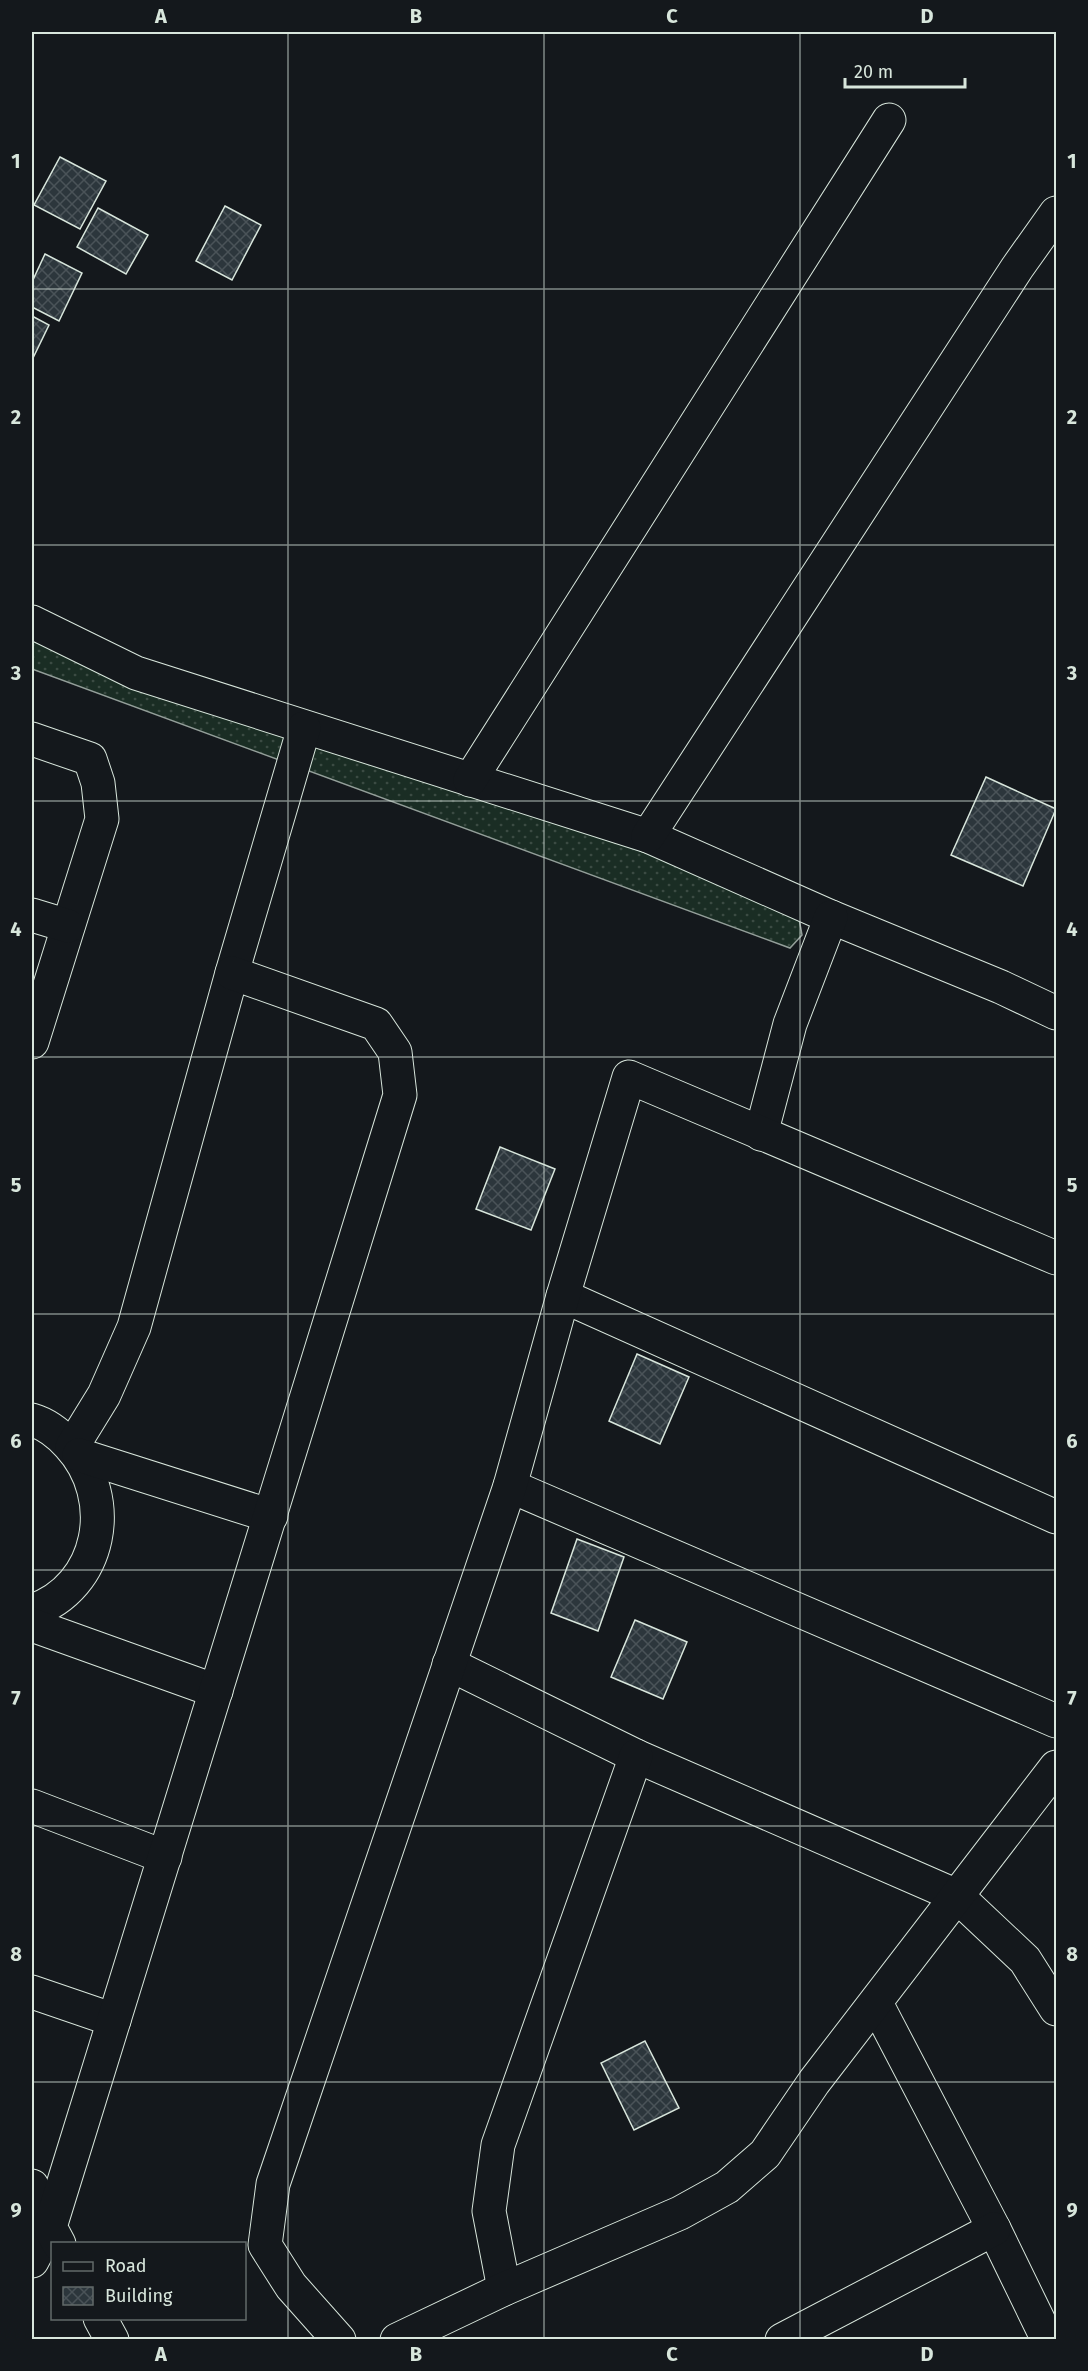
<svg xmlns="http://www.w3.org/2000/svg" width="1088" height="2371" viewBox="0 0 1088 2371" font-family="'Fira Sans',sans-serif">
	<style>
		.grass { fill: url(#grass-dots); stroke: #939e99; stroke-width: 1.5 }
		.building { fill: url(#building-cross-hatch); stroke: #d8e6dc; stroke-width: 1.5 }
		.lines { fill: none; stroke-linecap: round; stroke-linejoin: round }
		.minor-casing { stroke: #d8e6dc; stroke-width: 35 }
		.minor { stroke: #14181c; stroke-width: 33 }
		.grid { fill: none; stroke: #d8e6dc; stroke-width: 1.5; stroke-opacity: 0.55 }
		.neatline { fill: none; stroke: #d8e6dc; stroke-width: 2 }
		.grid-label { font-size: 20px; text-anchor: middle; font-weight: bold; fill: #d8e6dc }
	</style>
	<defs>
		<pattern id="grass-dots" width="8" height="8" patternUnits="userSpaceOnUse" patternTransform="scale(1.5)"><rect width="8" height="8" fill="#1a2d24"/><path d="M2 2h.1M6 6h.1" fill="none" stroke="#3b4b43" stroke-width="1.8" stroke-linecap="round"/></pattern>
		<pattern id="building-cross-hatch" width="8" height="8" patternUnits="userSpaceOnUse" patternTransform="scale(1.5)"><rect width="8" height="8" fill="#2c363c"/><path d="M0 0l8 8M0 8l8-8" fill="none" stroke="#4a5358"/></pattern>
	</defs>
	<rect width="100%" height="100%" fill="#14181c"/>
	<path class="grass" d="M 32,622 L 470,780 L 798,913 L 802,935 L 790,948 L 32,669 Z"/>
	<g class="building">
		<path d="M 60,157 L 106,181 L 80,229 L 34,205 Z"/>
		<path d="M 225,206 L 261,225 L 232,280 L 196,261 Z"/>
		<path d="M 98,208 L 148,235 L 126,274 L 77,247 Z"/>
		<path d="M 45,254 L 82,273 L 59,321 L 32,307 L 32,282 Z"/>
		<path d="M 32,316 L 49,325 L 33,358 L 32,357 Z"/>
		<path d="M 986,777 L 1056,809 L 1023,886 L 951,855 Z"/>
		<path d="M 500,1147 L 555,1169 L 531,1230 L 476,1209 Z"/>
		<path d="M 637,1354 L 689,1377 L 660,1444 L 609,1421 Z"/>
		<path d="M 577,1539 L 624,1557 L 598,1631 L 551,1613 Z"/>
		<path d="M 635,1620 L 687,1642 L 663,1699 L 611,1677 Z"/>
		<path d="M 645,2041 L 679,2108 L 634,2130 L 601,2063 Z"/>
	</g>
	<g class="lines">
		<defs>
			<g id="minor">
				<path d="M 32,622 L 136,673 L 648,836 L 831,917 L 1001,987 L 1056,1013"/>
				<path d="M 32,739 L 90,759 L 98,783 L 102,819 L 32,1042"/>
				<path d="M 470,780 L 889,120"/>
				<path d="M 648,836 L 1017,268 L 1056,213"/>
				<path d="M 32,915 L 68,926"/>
				<path d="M 761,1134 L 790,1024 L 831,917"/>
				<path d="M 563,1296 L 1056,1517"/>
				<path d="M 32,1420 C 46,1424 59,1434 69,1445 C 118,1498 102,1587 32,1611"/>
				<path d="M 72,1447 L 104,1395 L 134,1327 L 232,973 L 304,728"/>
				<path d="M 79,1455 L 271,1516"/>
				<path d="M 510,1486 L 1056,1721"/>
				<path d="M 32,1625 L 216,1691"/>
				<path d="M 449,1664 L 636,1756 L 957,1896 L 1025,1960 L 1056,2009"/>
				<path d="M 32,1806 L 165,1857"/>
				<path d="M 32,1992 L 114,2020"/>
				<path d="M 876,2003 L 994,2229 L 1048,2340"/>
				<path d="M 32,2186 L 37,2195 L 50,2227 L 32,2261"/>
				<path d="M 59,2244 L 50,2227 L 400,1095 L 395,1052 L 376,1024 L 232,973"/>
				<path d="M 504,2289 L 489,2211 L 498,2145 L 636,1756"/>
				<path d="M 100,2318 L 112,2340"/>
				<path d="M 339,2340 L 291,2286 L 265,2245 L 273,2184 L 510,1486 L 563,1296 L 629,1077 L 1056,1258"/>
				<path d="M 397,2340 L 504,2289 L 680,2213 L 727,2187 L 765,2154 L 814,2082 L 1056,1767"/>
				<path d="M 782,2340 L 994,2229"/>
			</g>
		</defs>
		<use href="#minor" class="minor-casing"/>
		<use href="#minor" class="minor"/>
	</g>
	<path class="grid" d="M 288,32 L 288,2340M 544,32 L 544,2340M 800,32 L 800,2340M 32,289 L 1056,289M 32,545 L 1056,545M 32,801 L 1056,801M 32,1057 L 1056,1057M 32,1314 L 1056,1314M 32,1570 L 1056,1570M 32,1826 L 1056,1826M 32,2082 L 1056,2082"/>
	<rect width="1088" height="2371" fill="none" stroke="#14181c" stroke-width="66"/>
	<rect x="51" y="2242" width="195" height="78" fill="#14181c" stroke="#626a69" stroke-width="1.5"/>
	<rect x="63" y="2262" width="30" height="9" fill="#14181c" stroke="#626a69" stroke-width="1.5"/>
	<text x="105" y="2272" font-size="18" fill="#d8e6dc">Road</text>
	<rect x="63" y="2287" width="30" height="18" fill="url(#building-cross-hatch)" stroke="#626a69" stroke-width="1.5"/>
	<text x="105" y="2302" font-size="18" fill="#d8e6dc">Building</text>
	<path d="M845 78v9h120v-9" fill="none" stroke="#d8e6dc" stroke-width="3"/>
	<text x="854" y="78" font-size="18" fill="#d8e6dc" stroke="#14181c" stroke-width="4.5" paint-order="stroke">20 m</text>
	<rect x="33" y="33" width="1022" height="2305" class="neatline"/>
	<g class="grid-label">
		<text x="161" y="23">A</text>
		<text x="416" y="23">B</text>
		<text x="672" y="23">C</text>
		<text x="927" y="23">D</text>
		<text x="16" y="168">1</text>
		<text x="1072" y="168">1</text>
		<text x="16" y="424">2</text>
		<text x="1072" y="424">2</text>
		<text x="16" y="680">3</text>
		<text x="1072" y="680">3</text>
		<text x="16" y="936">4</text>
		<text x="1072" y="936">4</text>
		<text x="16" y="1192">5</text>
		<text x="1072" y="1192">5</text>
		<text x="16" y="1448">6</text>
		<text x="1072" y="1448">6</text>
		<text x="16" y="1705">7</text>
		<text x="1072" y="1705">7</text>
		<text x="16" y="1961">8</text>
		<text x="1072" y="1961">8</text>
		<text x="16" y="2217">9</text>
		<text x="1072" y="2217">9</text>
		<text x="161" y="2361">A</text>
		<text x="416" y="2361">B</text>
		<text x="672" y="2361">C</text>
		<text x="927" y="2361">D</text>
	</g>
</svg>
